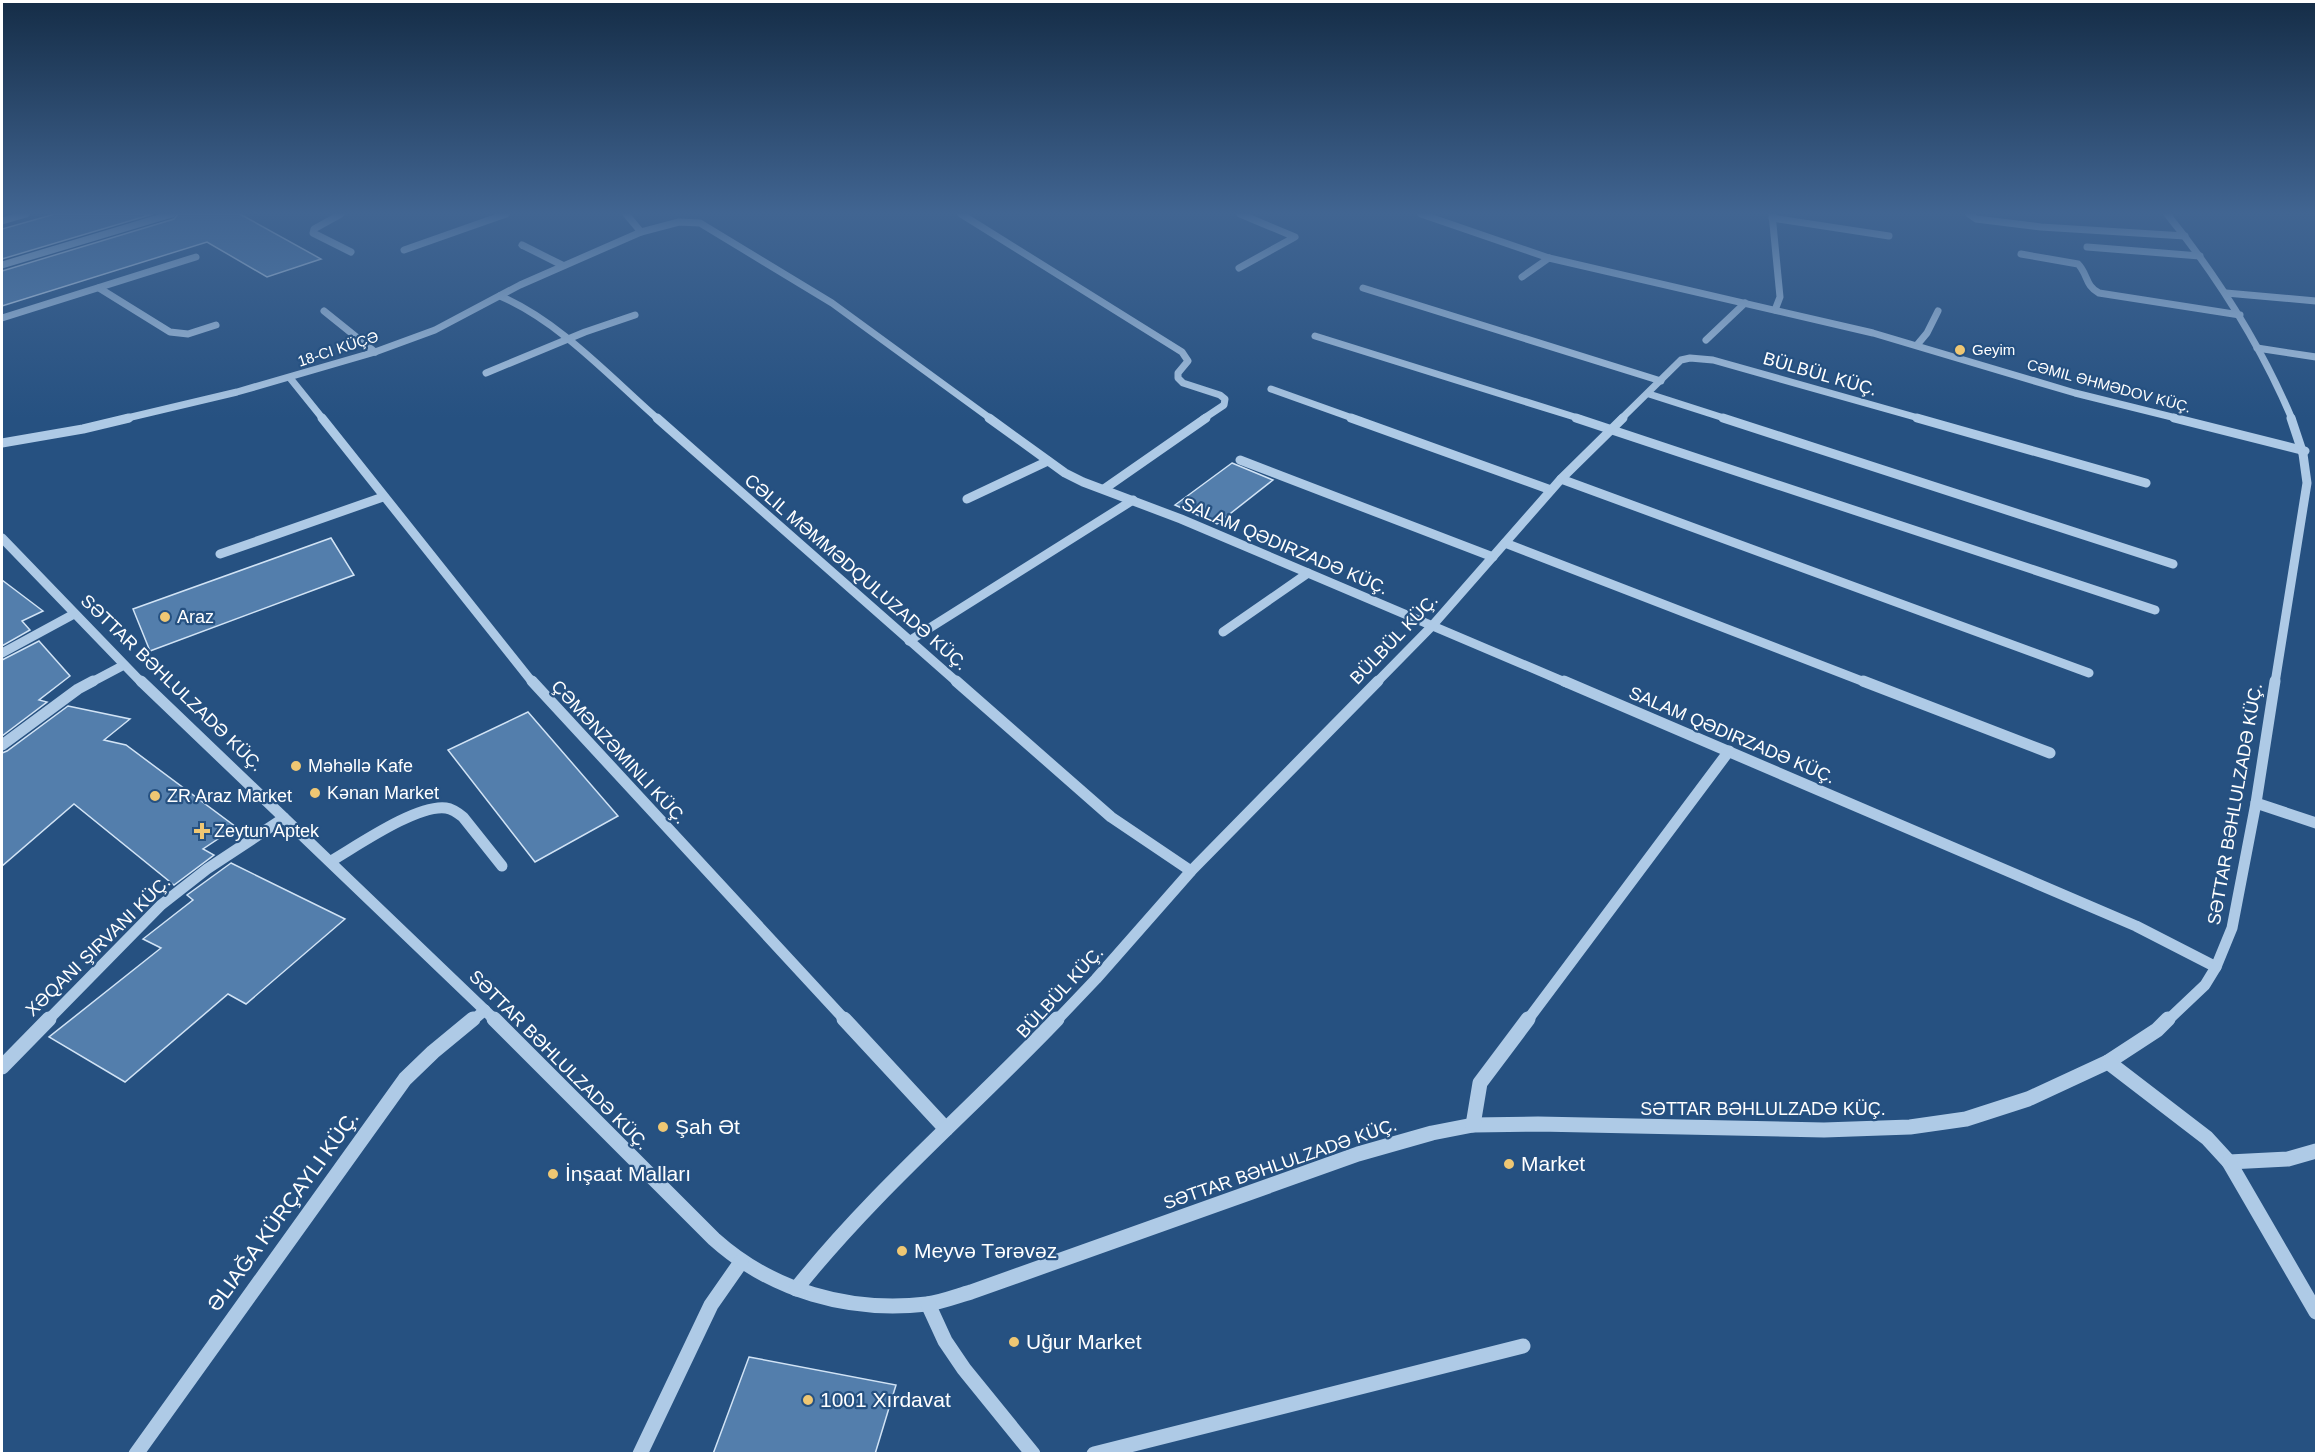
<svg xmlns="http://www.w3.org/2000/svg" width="2318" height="1455" viewBox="0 0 2318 1455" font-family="Helvetica,sans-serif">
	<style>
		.building { fill: #537eac; stroke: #d1e3f5; stroke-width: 1.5 }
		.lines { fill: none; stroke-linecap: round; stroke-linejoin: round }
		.minor-far3 { stroke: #aecae6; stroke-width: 7 }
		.minor-far2 { stroke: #aecae6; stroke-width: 9 }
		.minor-far1 { stroke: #aecae6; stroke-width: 11 }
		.minor { stroke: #aecae6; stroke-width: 15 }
		.poi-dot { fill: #efc773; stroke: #265181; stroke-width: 2 }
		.labels { text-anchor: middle; stroke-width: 4.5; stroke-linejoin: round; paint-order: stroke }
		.far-street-label { font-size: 15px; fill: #fff; stroke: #265181 }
		.far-poi-label { font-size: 15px; fill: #fff; stroke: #265181; text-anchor: start }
		.street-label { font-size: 18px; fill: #fff; stroke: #265181 }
		.poi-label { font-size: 18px; fill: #fff; stroke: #265181; text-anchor: start }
		.near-poi-label { font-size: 21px; fill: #fff; stroke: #265181; text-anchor: start }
		.near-street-label { font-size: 21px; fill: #fff; stroke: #265181 }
	</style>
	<rect width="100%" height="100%" fill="#265181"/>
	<g class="building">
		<path d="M 55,214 L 153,214 L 2,259 L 2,229 Z"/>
		<path d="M 178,214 L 240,214 L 321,259 L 267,277 L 207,242 L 2,306 L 2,271 L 174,219 Z"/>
		<path d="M 1232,463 L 1273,480 L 1217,524 L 1175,505 Z"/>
		<path d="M 331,538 L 354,575 L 150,651 L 133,609 Z"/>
		<path d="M 2,580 L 43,611 L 22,621 L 30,630 L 2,646 Z"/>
		<path d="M 39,641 L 70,676 L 39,700 L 47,702 L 2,736 L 2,660 Z"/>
		<path d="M 68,706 L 130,719 L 104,740 L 126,745 L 236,827 L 203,849 L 214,855 L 174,885 L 74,804 L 2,866 L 2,753 L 7,751 Z"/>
		<path d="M 528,712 L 618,816 L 535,862 L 448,750 Z"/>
		<path d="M 231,863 L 345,919 L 246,1004 L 228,994 L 125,1082 L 49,1037 L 161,948 L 143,939 L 193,900 L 187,895 Z"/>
		<path d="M 749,1357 L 896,1385 L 875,1454 L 713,1454 Z"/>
	</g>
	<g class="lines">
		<g class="minor-far3">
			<path d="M 341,214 L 314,229 L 313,233 L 351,252"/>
			<path d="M 961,214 L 1182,352 L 1188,361 L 1178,373 L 1178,378 L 1183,383 L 1220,395 L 1225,399 L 1224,405 L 1203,419"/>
			<path d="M 1421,214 L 1549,258 L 1873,333 L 2075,393 L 2180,419"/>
			<path d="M 1772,214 L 1780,297 L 1775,310"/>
			<path d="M 1969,214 L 1976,219 L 2041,227 L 2185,236"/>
			<path d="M 2167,214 C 2217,276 2261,346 2292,419"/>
			<path d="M 1772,218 L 1889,236"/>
			<path d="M 2,221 L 26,214"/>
			<path d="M 641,232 L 679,222 L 700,223 L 832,303 L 991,419"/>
			<path d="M 522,245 L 562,265"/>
			<path d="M 2087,247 L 2200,256"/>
			<path d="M 404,250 L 506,214"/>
			<path d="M 2021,254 L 2078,264 C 2088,274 2085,286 2099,293 L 2240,315"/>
			<path d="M 2,265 L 172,214"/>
			<path d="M 1239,268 L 1295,237 L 1240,214"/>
			<path d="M 1522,277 L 1549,258"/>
			<path d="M 99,288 L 170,332 L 188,334 L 216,325"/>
			<path d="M 1363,288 L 1661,381"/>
			<path d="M 2226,293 L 2316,301"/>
			<path d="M 500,296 C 560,322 609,376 658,419"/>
			<path d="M 324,311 L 375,352"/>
			<path d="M 2,318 L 196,257"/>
			<path d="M 1315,336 L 1581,419"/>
			<path d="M 1706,340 L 1745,303"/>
			<path d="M 1917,345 L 1927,333 L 1938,311"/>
			<path d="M 2257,348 L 2316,357"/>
			<path d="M 486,373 L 585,332 L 635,315"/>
			<path d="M 290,378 L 323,419"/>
			<path d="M 1271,389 L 1355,419"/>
			<path d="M 1649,394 L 1727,419"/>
			<path d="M 123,419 L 237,392 L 375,352 L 435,330 L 520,285 L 641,232 L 626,214"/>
			<path d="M 1621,419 L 1681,360 L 1690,358 L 1713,360 L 1922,419"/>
		</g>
		<g class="minor-far2">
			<path d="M 322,418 L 533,683"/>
			<path d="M 657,418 L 958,683"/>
			<path d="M 989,418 L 1065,473 L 1083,482 L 1181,519 L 1567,683"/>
			<path d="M 1351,418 L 1551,490"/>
			<path d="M 1576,418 L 2155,610"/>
			<path d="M 1723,418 L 2173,564"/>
			<path d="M 1917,418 L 2146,483"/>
			<path d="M 2174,418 L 2305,451"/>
			<path d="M 2,443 L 83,429 L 129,418"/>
			<path d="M 1240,460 L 1493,557"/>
			<path d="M 1561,479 L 2089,673"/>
			<path d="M 1104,489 L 1206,418"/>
			<path d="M 967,499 L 1048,461"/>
			<path d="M 2,538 L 142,683"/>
			<path d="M 1505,543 L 1867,683"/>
			<path d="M 220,554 L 383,497"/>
			<path d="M 1223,632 L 1308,573"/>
			<path d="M 909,641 L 1133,500"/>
			<path d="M 2,653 L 74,614"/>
			<path d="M 90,683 L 124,665"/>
			<path d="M 1376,683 L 1432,626 L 1561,479 L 1623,418"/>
			<path d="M 2275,683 L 2307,483 L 2303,454 L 2291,418"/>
		</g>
		<g class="minor-far1">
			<path d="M 141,681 L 496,1021"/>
			<path d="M 532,681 L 846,1021"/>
			<path d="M 956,681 L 1111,817 L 1191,871"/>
			<path d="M 1564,681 L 2136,926 L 2216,967"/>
			<path d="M 1863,681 L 2050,753"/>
			<path d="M 2,745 L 78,689 L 93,681"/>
			<path d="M 2256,803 L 2316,823"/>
			<path d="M 331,861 C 357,846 417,804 446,808 C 453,809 458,813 463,817 L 502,866"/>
			<path d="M 47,1021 L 161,905 L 207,869 L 284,818"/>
			<path d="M 472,1021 L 485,1010"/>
			<path d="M 1056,1021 L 1096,979 L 1191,871 L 1378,681"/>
			<path d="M 1527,1021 L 1729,751"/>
			<path d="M 2167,1021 L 2205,985 L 2216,967 L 2232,928 L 2256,803 L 2275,681"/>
		</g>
		<g class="minor">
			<path d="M 494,1019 L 714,1239 C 772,1291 849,1313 927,1304 C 942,1302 957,1296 971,1292 L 1358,1154 L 1432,1133 L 1473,1125 L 1538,1124 L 1824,1130 L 1910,1127 L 1966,1119 L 2028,1099 L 2108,1062 L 2157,1030 L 2168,1019"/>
			<path d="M 844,1019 L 946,1129"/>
			<path d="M 2108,1062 L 2207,1138 L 2229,1162 L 2288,1159 L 2316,1151"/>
			<path d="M 2,1067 L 49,1019"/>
			<path d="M 1473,1125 L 1480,1083 L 1528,1019"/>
			<path d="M 2229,1162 L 2316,1312"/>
			<path d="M 796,1289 C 874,1191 970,1110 1057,1019"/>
			<path d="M 928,1304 L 945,1341 L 964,1369 L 1033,1454"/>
			<path d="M 136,1454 L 405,1079 L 433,1052 L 473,1019"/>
			<path d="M 640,1454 L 711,1305 L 741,1262"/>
			<path d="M 1094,1454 L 1523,1346"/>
		</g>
	</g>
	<linearGradient id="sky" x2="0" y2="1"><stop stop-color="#152d47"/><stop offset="0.51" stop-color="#416592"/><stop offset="1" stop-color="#416592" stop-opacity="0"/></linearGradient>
	<rect width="2318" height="418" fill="url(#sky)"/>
	<g class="poi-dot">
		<circle cx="1960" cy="350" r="6"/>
		<circle cx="165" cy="617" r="6"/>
		<circle cx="296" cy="766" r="6"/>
		<circle cx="315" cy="793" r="6"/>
		<circle cx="155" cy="796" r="6"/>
		<path d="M199 822h6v6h6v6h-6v6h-6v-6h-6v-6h6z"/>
		<circle cx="663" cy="1127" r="6"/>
		<circle cx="1509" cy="1164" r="6"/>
		<circle cx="553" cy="1174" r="6"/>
		<circle cx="902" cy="1251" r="6"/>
		<circle cx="1014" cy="1342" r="6"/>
		<circle cx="808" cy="1400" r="6"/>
	</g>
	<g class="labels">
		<g class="far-street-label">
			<text transform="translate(338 349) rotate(-18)" y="5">18-CI KÜÇƏ</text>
			<text transform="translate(2109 386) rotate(15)" y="5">CƏMIL ƏHMƏDOV KÜÇ.</text>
		</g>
		<g class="far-poi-label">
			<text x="1972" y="355">Geyim</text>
		</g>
		<g class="street-label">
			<text transform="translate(1820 374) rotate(16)" y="6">BÜLBÜL KÜÇ.</text>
			<text transform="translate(1285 546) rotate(23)" y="6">SALAM QƏDIRZADƏ KÜÇ.</text>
			<text transform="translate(856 572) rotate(41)" y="6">CƏLIL MƏMMƏDQULUZADƏ KÜÇ.</text>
			<text transform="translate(1394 639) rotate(-46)" y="6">BÜLBÜL KÜÇ.</text>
			<text transform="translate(172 683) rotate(44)" y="6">SƏTTAR BƏHLULZADƏ KÜÇ.</text>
			<text transform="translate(1732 735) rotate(23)" y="6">SALAM QƏDIRZADƏ KÜÇ.</text>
			<text transform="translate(619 752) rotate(47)" y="6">ÇƏMƏNZƏMINLI KÜÇ.</text>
			<text transform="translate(2235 804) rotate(-80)" y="6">SƏTTAR BƏHLULZADƏ KÜÇ.</text>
			<text transform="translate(98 946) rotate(-44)" y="6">XƏQANI ŞIRVANI KÜÇ.</text>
			<text transform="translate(1060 992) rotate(-47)" y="6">BÜLBÜL KÜÇ.</text>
			<text transform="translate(559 1060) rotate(45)" y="6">SƏTTAR BƏHLULZADƏ KÜÇ.</text>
			<text x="1763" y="1115">SƏTTAR BƏHLULZADƏ KÜÇ.</text>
			<text transform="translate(1280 1164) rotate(-19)" y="6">SƏTTAR BƏHLULZADƏ KÜÇ.</text>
		</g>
		<g class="poi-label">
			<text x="177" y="623">Araz</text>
			<text x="308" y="772">Məhəllə Kafe</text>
			<text x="327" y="799">Kənan Market</text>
			<text x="167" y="802">ZR Araz Market</text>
			<text x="214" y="837">Zeytun Aptek</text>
		</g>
		<g class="near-poi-label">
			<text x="675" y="1134">Şah Ət</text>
			<text x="1521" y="1171">Market</text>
			<text x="565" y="1181">İnşaat Malları</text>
			<text x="914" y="1258">Meyvə Tərəvəz</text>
			<text x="1026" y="1349">Uğur Market</text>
			<text x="820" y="1407">1001 Xırdavat</text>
		</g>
		<g class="near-street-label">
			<text transform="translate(283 1211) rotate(-54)" y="7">ƏLIAĞA KÜRÇAYLI KÜÇ.</text>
		</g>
	</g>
	<rect width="2318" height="1455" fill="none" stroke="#ffffff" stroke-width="6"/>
</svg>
